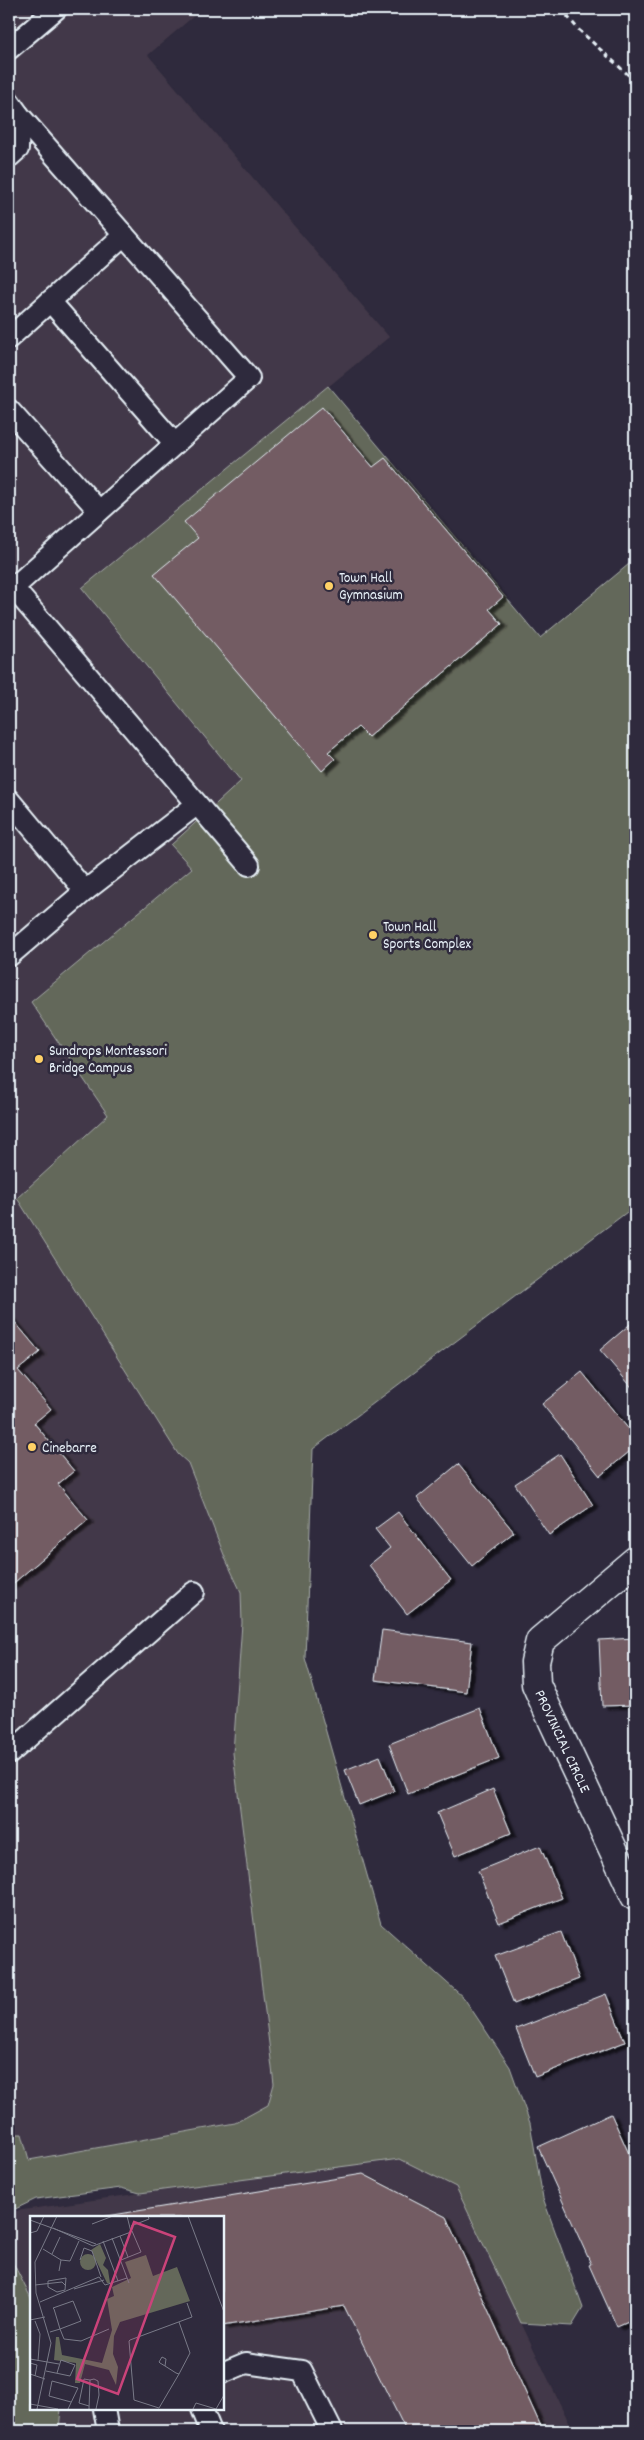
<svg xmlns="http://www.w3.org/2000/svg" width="644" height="2440" viewBox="0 0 644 2440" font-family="Dekko,sans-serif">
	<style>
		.built { fill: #433948; fill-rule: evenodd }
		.green { fill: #64685a; stroke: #a6aca9 }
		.building { fill: #735c63; stroke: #e8f1f8; filter: url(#shadow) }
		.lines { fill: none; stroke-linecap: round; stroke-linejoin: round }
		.service-casing { stroke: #e8f1f8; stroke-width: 24 }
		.minor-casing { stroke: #e8f1f8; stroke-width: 31 }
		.path { stroke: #e8f1f8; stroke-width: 3; stroke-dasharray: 5 4; stroke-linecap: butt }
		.service { stroke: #2f2a3d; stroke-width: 20 }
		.minor { stroke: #2f2a3d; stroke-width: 28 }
		.poi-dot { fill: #ffd166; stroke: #2f2a3d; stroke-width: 2 }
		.labels { text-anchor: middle; stroke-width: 5; stroke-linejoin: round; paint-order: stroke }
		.poi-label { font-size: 15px; fill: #e8f1f8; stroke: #2f2a3d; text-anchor: start }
		.street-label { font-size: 15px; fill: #e8f1f8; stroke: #2f2a3d }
		.inset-road { fill: none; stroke: #797a88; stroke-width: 1 }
		.view { fill: #ca437a; fill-opacity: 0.15; stroke: #ca437a; stroke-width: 2.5 }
		.inset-edge { fill: none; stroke: #e8f1f8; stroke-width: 2.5 }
	</style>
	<defs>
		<filter id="shadow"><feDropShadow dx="5.5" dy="3" stdDeviation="1" flood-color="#0009"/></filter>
	</defs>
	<rect width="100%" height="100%" fill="#2f2a3d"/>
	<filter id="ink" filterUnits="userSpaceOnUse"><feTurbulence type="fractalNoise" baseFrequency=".02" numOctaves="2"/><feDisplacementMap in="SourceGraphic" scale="10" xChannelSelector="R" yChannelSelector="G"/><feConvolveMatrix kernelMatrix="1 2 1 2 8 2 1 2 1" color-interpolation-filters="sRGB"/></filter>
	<g filter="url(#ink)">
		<g class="built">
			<path d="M 9,9 L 202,9 L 148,55 L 389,337 L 82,588 L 241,781 L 172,845 L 192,868 L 31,1002 L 109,1115 L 17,1198 L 178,1454 L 188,1463 L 226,1560 L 241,1592 L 242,1623 L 233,1753 L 274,2084 L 268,2105 L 235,2123 L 28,2160 L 22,2134 L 12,2162 L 9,2162 Z"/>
			<path d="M 396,2157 L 456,2187 L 573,2431 L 9,2431 L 9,2212 ZM 31,2218 L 222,2218 L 222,2409 L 31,2409 Z"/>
		</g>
		<g class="green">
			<path d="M 328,386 L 540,638 L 635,559 L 635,1206 L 313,1449 L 305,1658 L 381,1924 L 464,1998 L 510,2067 L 530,2123 L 543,2198 L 583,2308 L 572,2326 L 521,2323 L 456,2187 L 400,2159 L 140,2193 L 121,2188 L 36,2199 L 9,2212 L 9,2162 L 12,2161 L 9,2138 L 16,2134 L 22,2134 L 29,2160 L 235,2123 L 268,2105 L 274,2084 L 233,1753 L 242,1623 L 241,1592 L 226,1560 L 188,1463 L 178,1454 L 17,1198 L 108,1115 L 31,1002 L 192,868 L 171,845 L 241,781 L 82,588 Z"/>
			<path d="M 9,2255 L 31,2298 L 31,2409 L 61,2409 L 59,2431 L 9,2431 Z"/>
		</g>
		<g class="building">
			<path d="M 322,407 L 373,467 L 385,458 L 503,597 L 489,609 L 502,624 L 368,737 L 358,727 L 328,752 L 335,759 L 322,771 L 154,574 L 198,538 L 184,522 Z"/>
			<path d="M 9,1315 L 40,1352 L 18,1370 L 51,1409 L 34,1423 L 74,1471 L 58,1484 L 88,1520 L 9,1587 Z"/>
			<path d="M 635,1320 L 635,1391 L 600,1350 Z"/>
			<path d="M 582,1372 L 635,1437 L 635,1447 L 600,1476 L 542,1404 Z"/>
			<path d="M 560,1454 L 593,1505 L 549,1535 L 515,1484 Z"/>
			<path d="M 458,1464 L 514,1532 L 472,1566 L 417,1498 Z"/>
			<path d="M 398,1512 L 451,1580 L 407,1614 L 369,1565 L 390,1548 L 375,1529 Z"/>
			<path d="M 382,1630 L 472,1642 L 466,1692 L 375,1680 Z"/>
			<path d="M 635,1638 L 635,1705 L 602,1706 L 599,1640 Z"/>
			<path d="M 480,1708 L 499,1758 L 408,1794 L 389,1744 Z"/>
			<path d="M 380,1756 L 394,1791 L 359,1805 L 345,1770 Z"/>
			<path d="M 493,1789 L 511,1833 L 455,1856 L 437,1813 Z"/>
			<path d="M 540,1846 L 562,1898 L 499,1923 L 478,1871 Z"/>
			<path d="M 561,1932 L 579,1979 L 514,2004 L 495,1956 Z"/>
			<path d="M 606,1994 L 625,2042 L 535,2077 L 516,2029 Z"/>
			<path d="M 611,2114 L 635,2167 L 635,2319 L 617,2327 L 589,2265 L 591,2264 L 538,2147 Z"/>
			<path d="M 363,2174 L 446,2217 L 543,2431 L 406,2431 L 344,2306 L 222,2326 L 222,2218 L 95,2218 Z"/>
		</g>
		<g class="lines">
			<defs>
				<g id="service">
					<path d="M 9,49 L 56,9"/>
					<path d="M 9,101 L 19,115 L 18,149 L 9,157"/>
					<path d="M 50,301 L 175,444"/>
					<path d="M 9,338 L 124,235"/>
					<path d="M 9,410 L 99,511"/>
					<path d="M 9,583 L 249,865"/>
					<path d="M 13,588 L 249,378 L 19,115"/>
					<path d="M 9,800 L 85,891"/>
					<path d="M 9,956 L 85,891 L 196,805"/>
					<path d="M 9,1754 L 194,1592"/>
					<path d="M 222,2373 L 246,2363 L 302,2371 L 332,2431"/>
					<path d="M 104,2409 L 108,2431"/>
					<path d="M 202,2409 L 211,2431"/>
				</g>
				<path id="minor" d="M 635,1561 L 540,1641 L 535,1662 L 536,1684 L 545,1704 L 635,1896"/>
			</defs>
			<use href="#service" class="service-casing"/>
			<use href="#minor" class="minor-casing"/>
			<path class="path" d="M 561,9 L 579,30 L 635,81"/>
			<use href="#service" class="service"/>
			<use href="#minor" class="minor"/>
		</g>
	</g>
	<g class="poi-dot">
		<circle cx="329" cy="586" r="5"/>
		<circle cx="373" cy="935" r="5"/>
		<circle cx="39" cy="1059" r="5"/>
		<circle cx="32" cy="1447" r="5"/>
	</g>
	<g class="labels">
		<g class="poi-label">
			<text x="339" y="582">Town Hall<tspan x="339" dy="17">Gymnasium</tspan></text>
			<text x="383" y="931">Town Hall<tspan x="383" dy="17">Sports Complex</tspan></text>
			<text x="49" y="1055">Sundrops Montessori<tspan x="49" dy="17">Bridge Campus</tspan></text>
			<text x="42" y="1452">Cinebarre</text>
		</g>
		<g class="street-label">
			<text transform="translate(563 1741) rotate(65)" y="5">PROVINCIAL CIRCLE</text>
		</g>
	</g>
	<g transform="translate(30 2216)">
		<rect width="194" height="194" fill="#2f2a3d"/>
		<path d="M 70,28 L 76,42 L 73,49 L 78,54 L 80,67 L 77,67 L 61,34 ZM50 46a8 8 0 1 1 16 0a8 8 0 1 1-16 0ZM 116,39 L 123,60 L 147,51 L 160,85 L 90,106 L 84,120 L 83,138 L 88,151 L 86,169 L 79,154 L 55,148 L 50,167 L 45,167 L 46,147 L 24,144 L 26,121 L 29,121 L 32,139 L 72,147 L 82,114 L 77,83 L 84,80 L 82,71 L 101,62 L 95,46 Z" fill="#64685a"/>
		<path class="inset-road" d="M 158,0 L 194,96M 0,4 L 66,28M 62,8 L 83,0M 101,10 L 119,3 L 118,0M 23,12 L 63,30 L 101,16 L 97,0M 0,17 L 7,15 L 14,0M 90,20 L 98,41M 82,22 L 99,67M 73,25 L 88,65M 13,33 L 31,44 L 29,55M 22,38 L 30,21M 31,44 L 40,45 L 49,25M 50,44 L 54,32 L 62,35 L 71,61M 91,44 L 111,36 L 102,15M 36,62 L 35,74 L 27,76 L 18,71 L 18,65 ZM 5,69 L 32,66 L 36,70M 44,73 L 74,64M 10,86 L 69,61 L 75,69 L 97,62M 0,104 L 15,101M 5,105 L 10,118 L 8,145M 149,106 L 160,137 L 149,158 L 129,192 L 104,184 L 99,125 L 100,124 L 162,101 L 157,87M 20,116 L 30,113 L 51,105 L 43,85 L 23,92 L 24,93 L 30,113 L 34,123 L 51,125 L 79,113M 0,143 L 29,148M 0,147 L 7,149 L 5,160M 135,150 L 136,143 L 132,141 L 129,146 L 130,147 L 135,150 L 146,157 L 149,158M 16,155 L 40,160 L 45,149 L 31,144 L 27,157M 0,158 L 15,163M 0,188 L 28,193M 59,190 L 49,187 L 54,163 L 60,164M 7,193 L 21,127 L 6,77 L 5,46 L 27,0M 38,193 L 48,172 L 22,165 L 19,180 L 41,186M 59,193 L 60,164 L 64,163 L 68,165 L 69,179 L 66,193M 163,193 L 166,187 L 186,193M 186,193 L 194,179"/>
		<path class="view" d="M 104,6 L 145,21 L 88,178 L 47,163 Z"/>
		<rect width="194" height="194" class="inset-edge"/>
	</g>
	<rect width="644" height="2440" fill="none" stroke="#2f2a3d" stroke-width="30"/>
	<rect x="15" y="15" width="614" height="2410" fill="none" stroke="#e8f1f8" stroke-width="2" filter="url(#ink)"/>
</svg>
